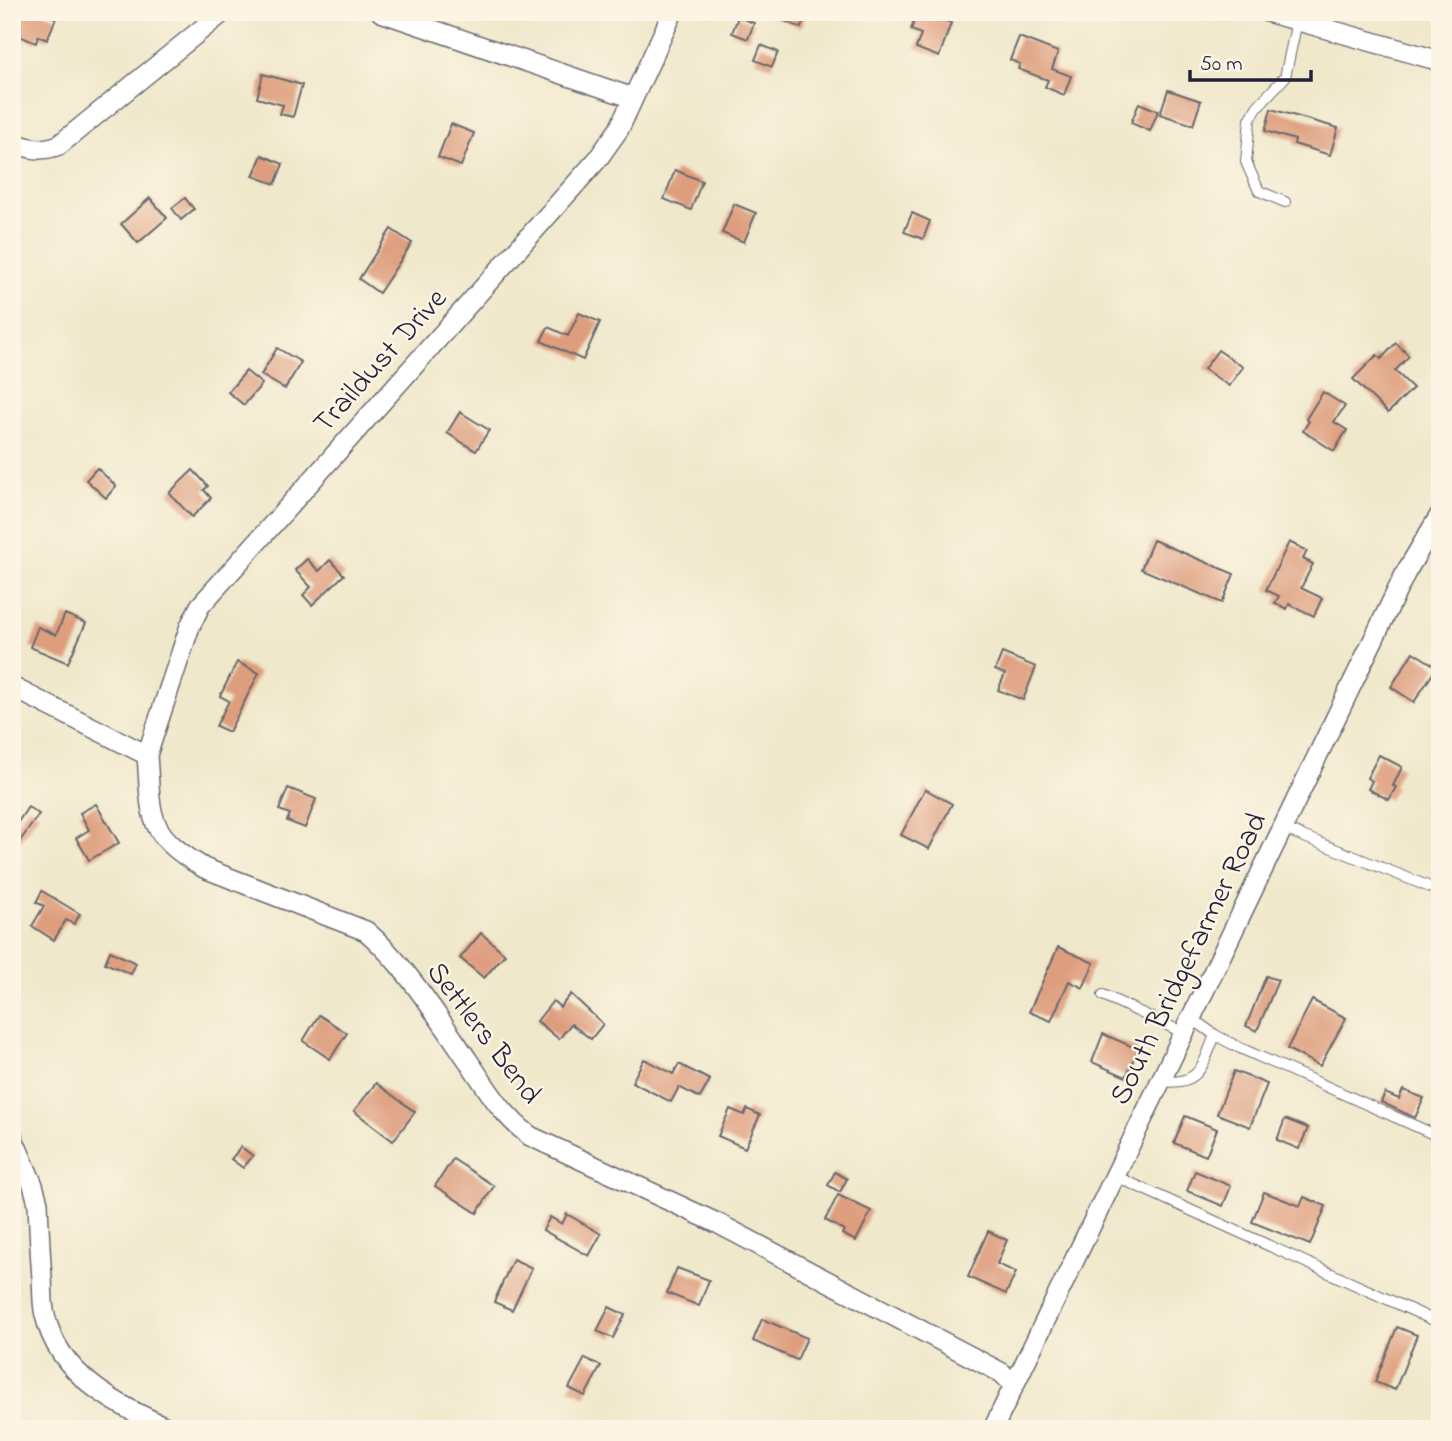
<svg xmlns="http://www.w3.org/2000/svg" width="1452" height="1441" viewBox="0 0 1452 1441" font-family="'Indie Flower',sans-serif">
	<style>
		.building { fill: #de9e7e }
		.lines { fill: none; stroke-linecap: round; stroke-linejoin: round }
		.service-casing { stroke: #6a676d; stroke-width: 12 }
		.minor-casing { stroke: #6a676d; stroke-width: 22 }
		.service { stroke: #fff; stroke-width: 10 }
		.minor { stroke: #fff; stroke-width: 19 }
		.labels { text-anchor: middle; stroke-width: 5; stroke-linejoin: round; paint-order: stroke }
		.street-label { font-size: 30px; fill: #22223b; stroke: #fcf5e5 }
	</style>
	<rect width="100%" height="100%" fill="#fcf5e5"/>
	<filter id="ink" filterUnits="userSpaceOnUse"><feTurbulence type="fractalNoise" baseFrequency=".0143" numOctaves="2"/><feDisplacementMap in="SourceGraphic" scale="14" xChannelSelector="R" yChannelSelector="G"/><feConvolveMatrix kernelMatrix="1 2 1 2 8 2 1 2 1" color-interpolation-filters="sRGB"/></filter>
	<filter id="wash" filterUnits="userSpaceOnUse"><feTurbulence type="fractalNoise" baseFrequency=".00686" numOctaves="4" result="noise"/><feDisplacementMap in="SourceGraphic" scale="28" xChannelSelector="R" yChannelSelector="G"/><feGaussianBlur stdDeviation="1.57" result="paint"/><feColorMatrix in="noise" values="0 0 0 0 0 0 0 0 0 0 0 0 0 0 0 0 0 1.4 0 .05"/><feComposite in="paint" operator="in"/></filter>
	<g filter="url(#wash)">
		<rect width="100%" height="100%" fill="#f0e8cb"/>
		<g id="blocks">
			<g class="building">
				<path d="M 22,12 L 43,12 L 56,18 L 47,40 L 38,36 L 36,43 L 14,34 Z"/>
				<path d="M 763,12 L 807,12 L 801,28 Z"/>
				<path d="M 917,12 L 924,12 L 951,23 L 939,57 L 916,48 L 921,34 L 911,30 Z"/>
				<path d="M 738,17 L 754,23 L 748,39 L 732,33 Z"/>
				<path d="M 1019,37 L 1058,52 L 1052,69 L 1071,76 L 1064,95 L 1045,87 L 1048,80 L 1018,69 L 1020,64 L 1010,60 Z"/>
				<path d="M 761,45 L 778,52 L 772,67 L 755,60 Z"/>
				<path d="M 263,74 L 302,85 L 293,117 L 280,114 L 283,105 L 257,98 Z"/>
				<path d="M 1168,90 L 1201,101 L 1193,125 L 1160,114 Z"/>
				<path d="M 1139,103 L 1158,111 L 1150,131 L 1131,123 Z"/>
				<path d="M 1271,109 L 1338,128 L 1330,155 L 1294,144 L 1295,140 L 1265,131 Z"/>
				<path d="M 451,124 L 474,133 L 461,166 L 438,157 Z"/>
				<path d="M 262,155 L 283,164 L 275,184 L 253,176 Z"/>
				<path d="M 675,170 L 702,181 L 691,210 L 664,199 Z"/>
				<path d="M 150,198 L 167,218 L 138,243 L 121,224 Z"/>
				<path d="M 185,198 L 194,209 L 181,220 L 172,208 Z"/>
				<path d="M 734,204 L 756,213 L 744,242 L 722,233 Z"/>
				<path d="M 912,213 L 930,221 L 923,239 L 904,232 Z"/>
				<path d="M 391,229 L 412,243 L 379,293 L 359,279 Z"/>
				<path d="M 579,313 L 600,322 L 583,360 L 541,341 L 548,327 L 568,336 Z"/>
				<path d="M 1396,343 L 1409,356 L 1395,371 L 1413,388 L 1388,413 L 1353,379 L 1377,355 L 1381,359 Z"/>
				<path d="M 277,348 L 301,362 L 285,389 L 261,375 Z"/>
				<path d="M 1218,350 L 1243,367 L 1229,386 L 1204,369 Z"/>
				<path d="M 246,371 L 262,384 L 244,405 L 228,392 Z"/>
				<path d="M 1323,392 L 1345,406 L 1334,422 L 1347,430 L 1334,451 L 1303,431 L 1309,421 L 1306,419 Z"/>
				<path d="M 460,412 L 489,430 L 476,451 L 447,433 Z"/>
				<path d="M 97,468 L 116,486 L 106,498 L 86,480 Z"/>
				<path d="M 193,470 L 208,486 L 204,490 L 211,498 L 192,517 L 169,493 Z"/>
				<path d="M 1153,540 L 1234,574 L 1222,603 L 1141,569 Z"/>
				<path d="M 1289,542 L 1307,551 L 1303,559 L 1313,564 L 1301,588 L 1322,598 L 1314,616 L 1289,604 L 1287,609 L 1275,603 L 1279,596 L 1266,590 Z"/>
				<path d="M 307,559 L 319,571 L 330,560 L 344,575 L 312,605 L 303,595 L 311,587 L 295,570 Z"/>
				<path d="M 65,614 L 86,623 L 68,663 L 30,647 L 38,627 L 56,635 Z"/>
				<path d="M 1413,652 L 1437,667 L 1414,702 L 1391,687 Z"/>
				<path d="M 1002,653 L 1036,667 L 1023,700 L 998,690 L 1005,674 L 995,670 Z"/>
				<path d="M 237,662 L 259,673 L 229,732 L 216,726 L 229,701 L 220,696 Z"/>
				<path d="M 1379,755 L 1402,767 L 1393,786 L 1396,787 L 1389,800 L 1368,789 L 1372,781 L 1367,778 Z"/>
				<path d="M 288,788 L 316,799 L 305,828 L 287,821 L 290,814 L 279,810 Z"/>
				<path d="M 925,789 L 952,804 L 929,849 L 901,835 Z"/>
				<path d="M 96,804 L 119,843 L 89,860 L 76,838 L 89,830 L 80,813 Z"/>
				<path d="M 28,807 L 39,814 L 20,841 L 12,836 L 12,831 Z"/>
				<path d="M 42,891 L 80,914 L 74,924 L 66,920 L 54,940 L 32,926 L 44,906 L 36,902 Z"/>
				<path d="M 481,933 L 505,954 L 484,978 L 460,958 Z"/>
				<path d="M 1058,947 L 1094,963 L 1083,988 L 1069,981 L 1051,1021 L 1029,1012 Z"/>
				<path d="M 110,951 L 136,963 L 131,974 L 105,963 Z"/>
				<path d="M 1266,976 L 1278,980 L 1257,1031 L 1246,1026 Z"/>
				<path d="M 571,994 L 603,1024 L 591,1039 L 571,1024 L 559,1039 L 537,1021 L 553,1001 L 560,1007 Z"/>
				<path d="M 1312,1000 L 1346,1018 L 1320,1066 L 1287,1049 Z"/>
				<path d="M 319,1015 L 347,1033 L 330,1059 L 303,1041 Z"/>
				<path d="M 1103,1034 L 1138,1049 L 1126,1077 L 1092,1062 Z"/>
				<path d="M 644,1059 L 673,1074 L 679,1064 L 710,1080 L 700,1098 L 679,1087 L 671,1102 L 632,1082 Z"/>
				<path d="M 1234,1071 L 1267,1084 L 1250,1127 L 1217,1114 Z"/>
				<path d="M 376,1083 L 415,1112 L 393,1141 L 354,1111 Z"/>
				<path d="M 1403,1090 L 1424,1098 L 1415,1118 L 1381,1102 L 1385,1093 L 1399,1099 Z"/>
				<path d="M 730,1109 L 744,1115 L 747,1109 L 760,1115 L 745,1148 L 718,1136 Z"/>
				<path d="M 1185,1116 L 1217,1129 L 1206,1156 L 1174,1143 Z"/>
				<path d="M 1285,1119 L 1308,1128 L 1299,1149 L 1277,1140 Z"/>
				<path d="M 241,1147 L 253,1156 L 243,1168 L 231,1159 Z"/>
				<path d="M 453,1159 L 494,1186 L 477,1213 L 435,1186 Z"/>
				<path d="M 1195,1171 L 1231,1186 L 1223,1206 L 1187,1191 Z"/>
				<path d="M 835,1172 L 847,1179 L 840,1192 L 828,1185 Z"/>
				<path d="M 1264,1192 L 1300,1206 L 1304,1197 L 1326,1206 L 1310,1245 L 1252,1222 Z"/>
				<path d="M 838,1195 L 871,1211 L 856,1241 L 842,1234 L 844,1230 L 825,1220 Z"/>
				<path d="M 567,1214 L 601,1234 L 589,1256 L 543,1230 L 550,1217 L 562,1224 Z"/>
				<path d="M 988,1231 L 1007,1240 L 997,1264 L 1016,1272 L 1006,1294 L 968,1277 Z"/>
				<path d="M 513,1259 L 532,1268 L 512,1310 L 494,1302 Z"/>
				<path d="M 677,1268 L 709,1280 L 699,1306 L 667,1293 Z"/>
				<path d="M 609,1307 L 625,1315 L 613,1338 L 597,1331 Z"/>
				<path d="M 762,1319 L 807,1338 L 797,1360 L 753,1341 Z"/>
				<path d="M 1397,1327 L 1417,1335 L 1395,1390 L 1375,1382 Z"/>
				<path d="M 585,1358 L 601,1366 L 585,1396 L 569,1388 Z"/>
			</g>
		</g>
	</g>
	<g filter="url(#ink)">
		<use href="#blocks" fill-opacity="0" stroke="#6a676d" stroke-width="2"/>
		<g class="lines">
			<defs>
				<g id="service">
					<path d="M 1285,202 L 1259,191 L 1246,162 L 1250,120 L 1257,107 L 1285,77 L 1297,21"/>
					<path d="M 1282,828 L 1440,891"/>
					<path d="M 1103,995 L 1184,1033"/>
					<path d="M 1191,1018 L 1215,1035 L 1240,1048 L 1440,1137"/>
					<path d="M 1160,1081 C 1200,1086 1202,1067 1215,1035"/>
					<path d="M 1115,1176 L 1440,1323"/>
				</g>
				<g id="minor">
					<path d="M 381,12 L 633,98"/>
					<path d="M 1267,12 L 1440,61"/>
					<path d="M 12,142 C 30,149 40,152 59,145 L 223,12"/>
					<path d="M 12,687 L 147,755 C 152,819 145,832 204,868 L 366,931 C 404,963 440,1020 469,1062 C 489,1091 501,1114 530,1136 L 719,1224 L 1002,1373 L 1014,1385"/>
					<path d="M 147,755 L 190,626 L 200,606 L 597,160 L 619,129 L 673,12"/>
					<path d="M 12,1136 L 33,1185 L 38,1203 C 39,1228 40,1253 42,1278 C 43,1290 42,1304 45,1315 C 59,1377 118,1405 170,1429"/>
					<path d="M 993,1429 L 1406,572 L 1440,515"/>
				</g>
			</defs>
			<use href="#service" class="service-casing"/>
			<use href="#minor" class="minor-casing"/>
			<use href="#service" class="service"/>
			<use href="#minor" class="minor"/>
		</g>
	</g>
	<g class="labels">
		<g class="street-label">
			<text transform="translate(379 360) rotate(-48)" y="10">Traildust Drive</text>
			<text transform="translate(1187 958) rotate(-64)" y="10">South Bridgefarmer Road</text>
			<text transform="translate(485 1032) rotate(53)" y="10">Settlers Bend</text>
		</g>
	</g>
	<rect width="1452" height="1441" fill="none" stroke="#fcf5e5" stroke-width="42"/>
	<path d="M1190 70v10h121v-10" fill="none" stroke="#22223b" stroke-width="3.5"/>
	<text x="1200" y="70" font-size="21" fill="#22223b" stroke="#fcf5e5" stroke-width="5" paint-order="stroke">50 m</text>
</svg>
